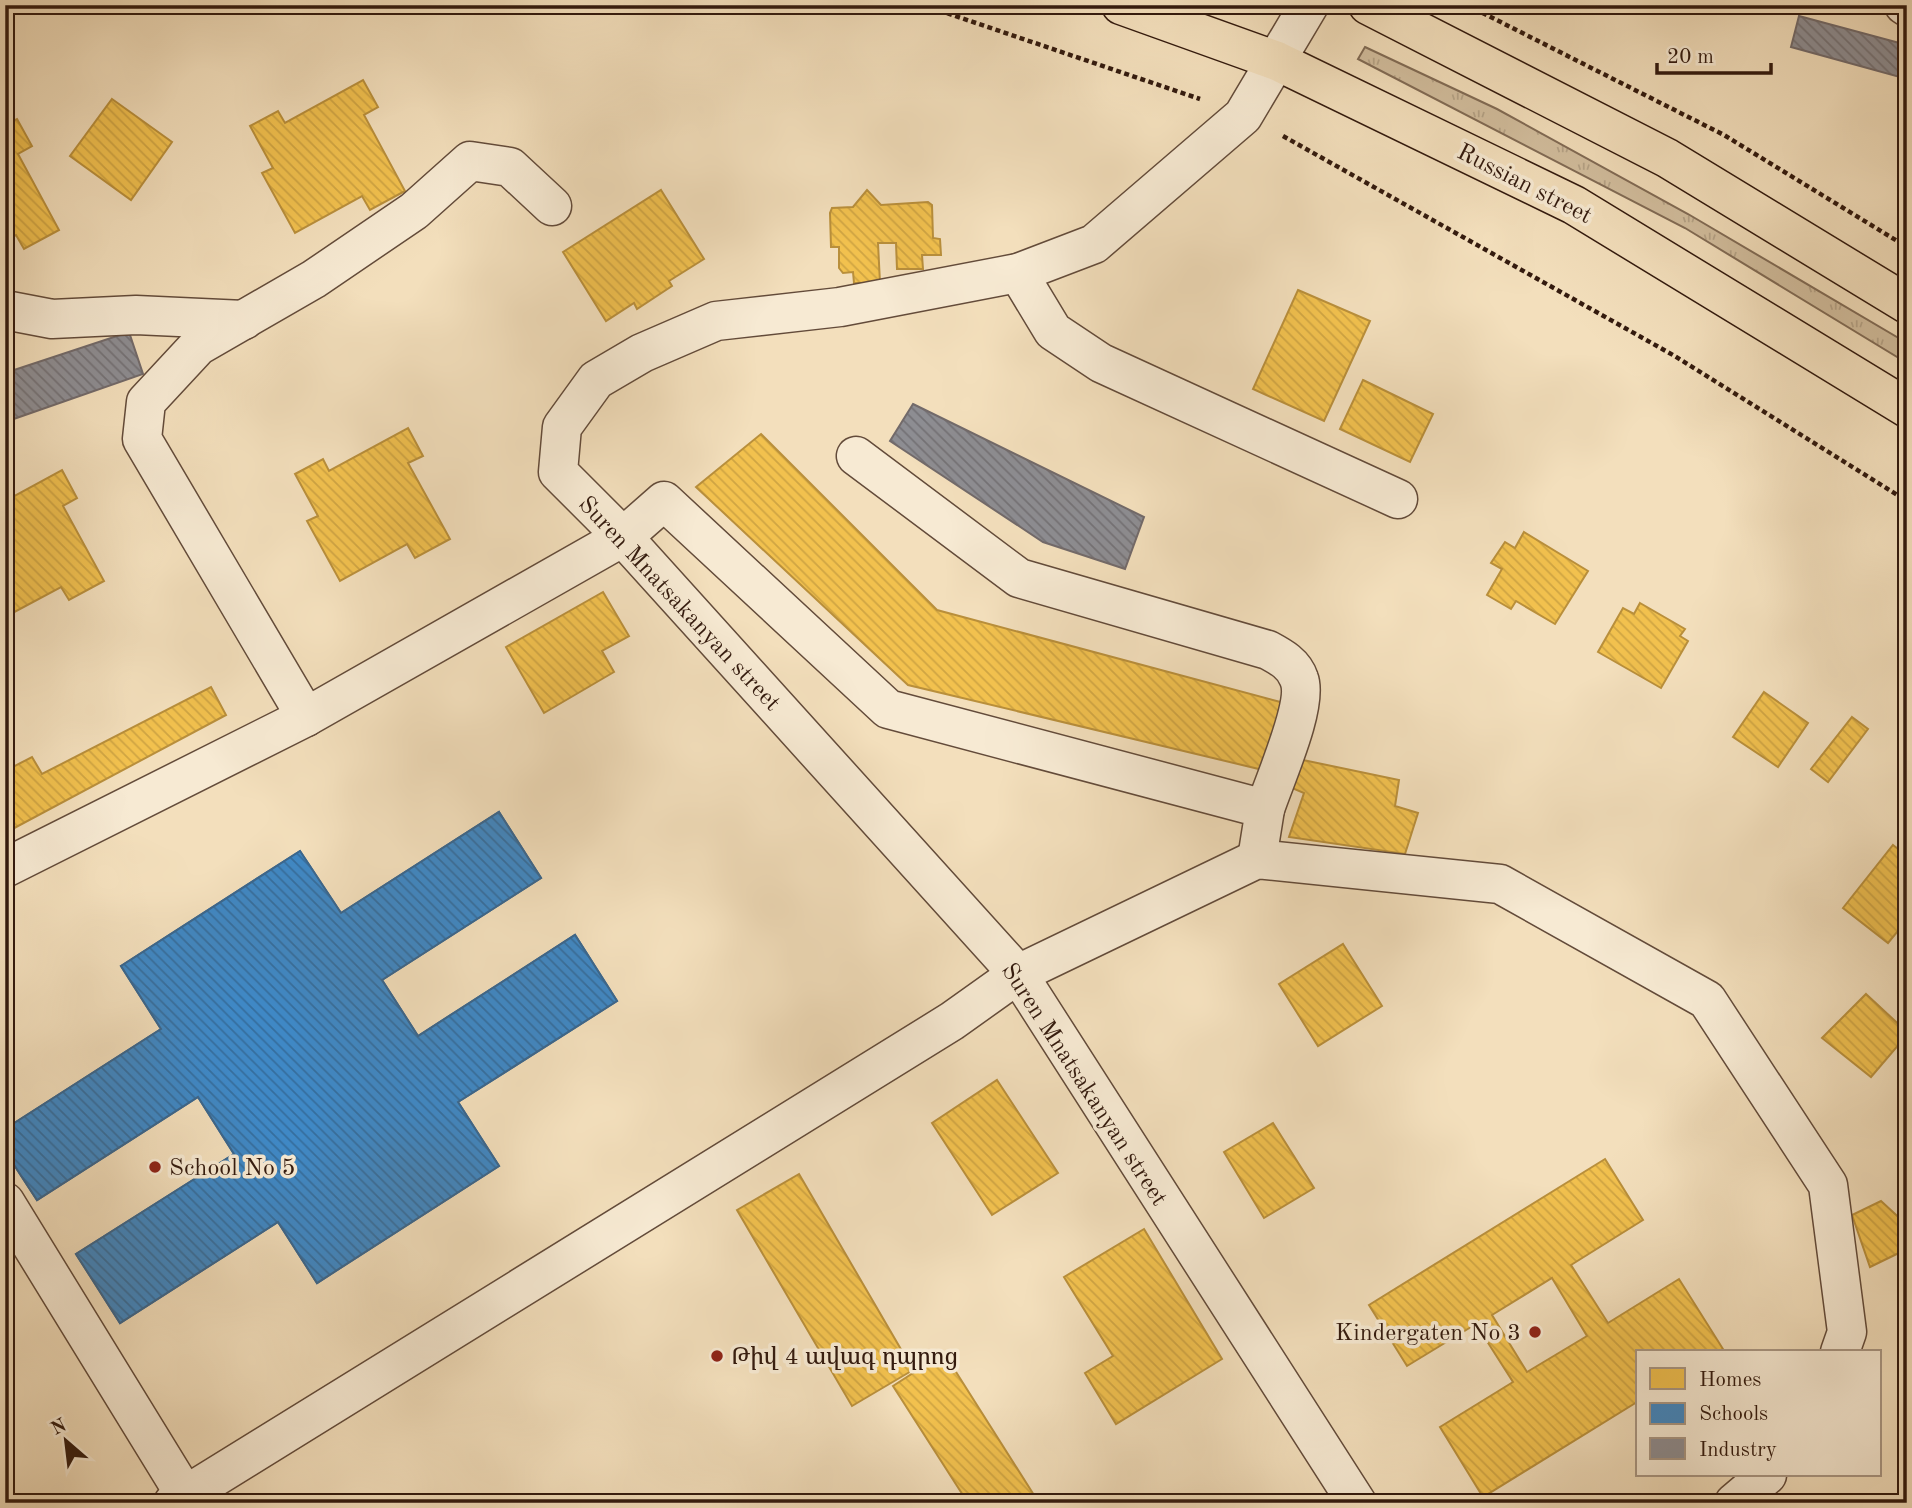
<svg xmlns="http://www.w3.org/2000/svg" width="1912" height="1508" viewBox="0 0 1912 1508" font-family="'Old Standard TT','Noto Serif Armenian',serif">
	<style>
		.grass { fill: url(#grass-tufts); stroke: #826c56; stroke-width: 2 }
		.homes { fill: url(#homes-back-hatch); stroke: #b98f3b; stroke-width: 2; fill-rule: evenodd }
		.schools { fill: url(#schools-back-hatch); stroke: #3b678e; stroke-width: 2; fill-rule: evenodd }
		.industry { fill: url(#industry-back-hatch); stroke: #726a6a; stroke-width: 2 }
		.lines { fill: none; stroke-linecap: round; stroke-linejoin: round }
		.minor-casing { stroke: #634b3a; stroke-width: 41 }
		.major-casing { stroke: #331a0e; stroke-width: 41 }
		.path { stroke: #331a0e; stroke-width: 4.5; stroke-dasharray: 5 3.5; stroke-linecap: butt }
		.minor { stroke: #f7ead3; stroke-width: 38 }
		.major { stroke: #f3dfbc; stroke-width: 38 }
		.poi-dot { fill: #8f2418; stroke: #f7ead3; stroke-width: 2.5 }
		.labels { text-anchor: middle; stroke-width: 7; stroke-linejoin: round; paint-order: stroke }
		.street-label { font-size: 24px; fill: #331a0e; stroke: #f7ead3 }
		.poi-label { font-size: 24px; fill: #331a0e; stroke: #f7ead3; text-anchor: start }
	</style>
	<defs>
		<pattern id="grass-tufts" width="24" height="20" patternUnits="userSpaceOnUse" patternTransform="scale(1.75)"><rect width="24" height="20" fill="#d2be9e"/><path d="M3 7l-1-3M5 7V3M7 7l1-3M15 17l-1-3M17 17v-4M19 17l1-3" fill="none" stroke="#b5a387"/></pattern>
		<pattern id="homes-back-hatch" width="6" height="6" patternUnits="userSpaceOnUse" patternTransform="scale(1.75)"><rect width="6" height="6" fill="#f2c14e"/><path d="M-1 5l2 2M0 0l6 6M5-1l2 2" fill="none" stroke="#d0a543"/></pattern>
		<pattern id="schools-back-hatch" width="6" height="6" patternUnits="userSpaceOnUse" patternTransform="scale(1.75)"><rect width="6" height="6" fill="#3f88c5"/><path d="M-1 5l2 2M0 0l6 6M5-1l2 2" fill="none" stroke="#356e9e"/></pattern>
		<pattern id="industry-back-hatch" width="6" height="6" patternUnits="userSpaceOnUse" patternTransform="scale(1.75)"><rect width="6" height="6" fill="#8d8d92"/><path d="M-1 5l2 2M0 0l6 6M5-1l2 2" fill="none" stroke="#747276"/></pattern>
	</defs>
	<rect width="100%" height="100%" fill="#f3dfbc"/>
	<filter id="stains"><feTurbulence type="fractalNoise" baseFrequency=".00286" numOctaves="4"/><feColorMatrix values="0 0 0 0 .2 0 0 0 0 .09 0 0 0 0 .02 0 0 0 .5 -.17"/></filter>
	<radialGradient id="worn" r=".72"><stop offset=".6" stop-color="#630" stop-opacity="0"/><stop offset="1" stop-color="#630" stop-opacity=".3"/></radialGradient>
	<path class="grass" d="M 1365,47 L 1497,109 L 1688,214 L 1907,343 L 1907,363 L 1685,228 L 1358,59 Z"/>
	<g class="homes">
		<path d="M 363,80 L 378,107 L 364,115 L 405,191 L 370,210 L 362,196 L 295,233 L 262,173 L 273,168 L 250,126 L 278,111 L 285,123 Z"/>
		<path d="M 112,99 L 172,142 L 131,200 L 70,156 Z"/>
		<path d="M 17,119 L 32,146 L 18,154 L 59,230 L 24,249 L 16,235 L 5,241 L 5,125 Z"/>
		<path d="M 661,190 L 704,259 L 669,281 L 672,286 L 637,309 L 634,303 L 606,321 L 563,252 Z"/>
		<path d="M 867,190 L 881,205 L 928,202 L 932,205 L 933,238 L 940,239 L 941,255 L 922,255 L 923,269 L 897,269 L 896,243 L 878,243 L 880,283 L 854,283 L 853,272 L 843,273 L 839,268 L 839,247 L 831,247 L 830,213 L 832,208 L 853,207 Z"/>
		<path d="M 1298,290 L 1370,321 L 1324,421 L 1253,389 Z"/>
		<path d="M 1363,380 L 1433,414 L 1410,462 L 1340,429 Z"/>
		<path d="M 408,428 L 423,456 L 408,463 L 450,539 L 415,558 L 407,544 L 340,581 L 307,521 L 318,516 L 295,474 L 323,459 L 329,471 Z"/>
		<path d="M 761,434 L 937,610 L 1288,704 L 1263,770 L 908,685 L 696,487 Z"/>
		<path d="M 62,470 L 77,498 L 63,506 L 104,581 L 69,600 L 61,587 L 5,617 L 5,501 Z"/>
		<path d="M 1524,532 L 1588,571 L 1555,624 L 1516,601 L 1511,609 L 1487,595 L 1502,569 L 1491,563 L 1505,542 L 1515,548 Z"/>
		<path d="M 603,592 L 629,636 L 602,651 L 614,672 L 544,713 L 506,647 Z"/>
		<path d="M 1640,603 L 1685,629 L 1680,636 L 1688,641 L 1661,688 L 1598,652 L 1623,608 L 1634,614 Z"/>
		<path d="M 211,687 L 226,715 L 5,833 L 5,771 L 32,757 L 42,774 Z"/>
		<path d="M 1764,692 L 1808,723 L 1778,767 L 1733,737 Z"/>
		<path d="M 1852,717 L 1868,729 L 1828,782 L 1811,769 Z"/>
		<path d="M 1303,760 L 1399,780 L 1395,806 L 1418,813 L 1405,854 L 1289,837 L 1304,793 L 1292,788 Z"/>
		<path d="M 1893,845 L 1907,856 L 1907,920 L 1888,943 L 1843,908 Z"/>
		<path d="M 1343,944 L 1382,1006 L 1318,1046 L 1279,984 Z"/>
		<path d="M 1866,994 L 1907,1032 L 1907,1035 L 1871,1077 L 1822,1038 Z"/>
		<path d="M 997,1080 L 1058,1173 L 992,1215 L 932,1123 Z"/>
		<path d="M 1273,1123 L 1314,1188 L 1264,1218 L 1224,1152 Z"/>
		<path d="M 1605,1159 L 1643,1220 L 1571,1265 L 1608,1323 L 1679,1279 L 1723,1349 L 1717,1352 L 1637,1352 L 1637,1402 L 1483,1497 L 1440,1427 L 1513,1382 L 1476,1324 L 1407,1366 L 1369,1305 ZM 1552,1278 L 1587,1336 L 1527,1372 L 1492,1315 Z"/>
		<path d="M 799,1174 L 913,1370 L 852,1406 L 737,1210 Z"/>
		<path d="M 1881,1201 L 1907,1225 L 1907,1249 L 1870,1267 L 1852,1215 Z"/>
		<path d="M 1144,1229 L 1222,1359 L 1116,1424 L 1085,1373 L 1113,1356 L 1064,1277 Z"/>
		<path d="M 944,1353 L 1039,1503 L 968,1503 L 893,1386 Z"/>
	</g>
	<g class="schools">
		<path d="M 499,812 L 541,878 L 382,980 L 418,1036 L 575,935 L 617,1001 L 458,1102 L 499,1166 L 317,1283 L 278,1222 L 120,1323 L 76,1254 L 234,1154 L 198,1097 L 37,1200 L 5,1151 L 5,1129 L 161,1029 L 121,966 L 300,851 L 341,913 ZM 319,934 L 354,990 L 215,1077 L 181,1022 ZM 401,1062 L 434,1116 L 295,1201 L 262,1147 Z"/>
		<path d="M 499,812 L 541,878 L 382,980 L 418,1036 L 575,935 L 617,1001 L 458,1102 L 499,1166 L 317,1283 L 278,1222 L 120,1323 L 76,1254 L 234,1154 L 198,1097 L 37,1200 L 5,1151 L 5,1129 L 161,1029 L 121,966 L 300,851 L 341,913 Z"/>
	</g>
	<g class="industry">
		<path d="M 1799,16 L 1907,45 L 1907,79 L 1791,47 Z"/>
		<path d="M 129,332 L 143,374 L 5,422 L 5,373 Z"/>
		<path d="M 913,404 L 1144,517 L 1125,569 L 1043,542 L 890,441 Z"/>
	</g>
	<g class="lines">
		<defs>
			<g id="minor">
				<path d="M 1309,5 L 1243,116 L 1094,244 L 1018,273 L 840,307 L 716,321 L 642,353 L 596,380 L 562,427 L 558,472 L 623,537 L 1018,974 L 1357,1503"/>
				<path d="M 1904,5 L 1907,7"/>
				<path d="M 1018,273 L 1053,331 L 1101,363 L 1398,499"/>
				<path d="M 5,310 L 52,319 L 136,315 L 244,320"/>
				<path d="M 856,456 L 1019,578 L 1268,650 C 1281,657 1294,664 1299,679 C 1309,704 1274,781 1265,809"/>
				<path d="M 306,717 L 142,439 L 146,402 L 198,346 L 314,279 L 414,211 L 470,161 L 510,167 L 552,206"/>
				<path d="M 5,868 L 306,717 L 623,537 L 664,501 L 888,709 L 1265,809 L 1257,859"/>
				<path d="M 5,1202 L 185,1495"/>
				<path d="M 173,1503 L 952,1021 L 1018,974 L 1257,859 L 1500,884 L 1707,1000 L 1828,1185 L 1847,1332 L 1840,1352"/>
				<path d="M 1734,1503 L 1767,1475"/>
			</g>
			<g id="major">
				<path d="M 1121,5 L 1277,61 L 1574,205 L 1907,408"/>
				<path d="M 1368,5 L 1667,158 L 1907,304"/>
			</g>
		</defs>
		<use href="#minor" class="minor-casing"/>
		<use href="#major" class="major-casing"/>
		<g class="path">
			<path d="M 923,5 L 1200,99"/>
			<path d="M 1467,5 L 1724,135 L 1907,247"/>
			<path d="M 1283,136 L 1673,355 L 1907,501"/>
		</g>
		<use href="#minor" class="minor"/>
		<use href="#major" class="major"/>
	</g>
	<g class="poi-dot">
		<circle cx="155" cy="1167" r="7"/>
		<circle cx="1535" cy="1332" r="7"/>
		<circle cx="717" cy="1356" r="7"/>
	</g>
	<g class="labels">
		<g class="street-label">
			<text transform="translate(1525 183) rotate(27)" y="8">Russian street</text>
			<text transform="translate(680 603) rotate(47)" y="8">Suren Mnatsakanyan street</text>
			<text transform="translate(1085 1084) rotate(57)" y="8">Suren Mnatsakanyan street</text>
		</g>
		<g class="poi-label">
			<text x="169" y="1175">School No 5</text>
			<text x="1521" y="1340" text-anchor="end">Kindergaten No 3</text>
			<text x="731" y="1364">Թիվ 4 ավագ դպրոց</text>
		</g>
	</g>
	<rect width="1912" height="1508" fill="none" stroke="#f3dfbc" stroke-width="28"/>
	<rect x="7" y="7" width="1898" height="1494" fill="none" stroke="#331a0e" stroke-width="3.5"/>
	<rect x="14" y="14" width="1884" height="1480" fill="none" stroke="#331a0e" stroke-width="2"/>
	<rect x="1636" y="1350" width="245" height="126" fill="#f7ead3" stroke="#a99784" stroke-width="2"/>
	<rect x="1650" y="1368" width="35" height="21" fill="#f2c14e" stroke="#a99784" stroke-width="2"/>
	<text x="1699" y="1386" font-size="21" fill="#331a0e">Homes</text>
	<rect x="1650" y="1403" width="35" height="21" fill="#3f88c5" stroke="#a99784" stroke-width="2"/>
	<text x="1699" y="1420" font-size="21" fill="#331a0e">Schools</text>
	<rect x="1650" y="1438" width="35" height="21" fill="#8d8d92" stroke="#a99784" stroke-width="2"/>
	<text x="1699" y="1456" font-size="21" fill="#331a0e">Industry</text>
	<g transform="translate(66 1441) rotate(332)" stroke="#f7ead3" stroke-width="5" paint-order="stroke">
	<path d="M0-5L12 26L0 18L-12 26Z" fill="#331a0e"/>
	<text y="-10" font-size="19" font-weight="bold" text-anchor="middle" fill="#331a0e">N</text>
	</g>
	<path d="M1657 63v10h114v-10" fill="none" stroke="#331a0e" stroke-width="3.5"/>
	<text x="1667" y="63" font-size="21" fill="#331a0e" stroke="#f7ead3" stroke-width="5" paint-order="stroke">20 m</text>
	<rect width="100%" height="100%" filter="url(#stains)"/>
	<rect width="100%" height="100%" fill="url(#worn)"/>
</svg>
